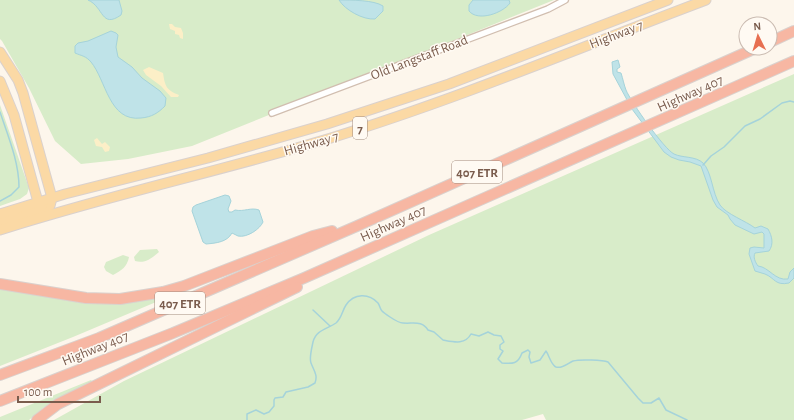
<svg xmlns="http://www.w3.org/2000/svg" width="794" height="420" viewBox="0 0 794 420" font-family="'Alegreya Sans',sans-serif">
	<style>
		.green { fill: #d8ecc9 }
		.sand { fill: #fcefc7 }
		.water { fill: #bfe3e8; stroke: #a5d3da }
		.lines { fill: none; stroke-linecap: round; stroke-linejoin: round }
		.stream { stroke: #a5d3da; stroke-width: 1.5 }
		.street-casing { stroke: #d1beb0; stroke-width: 8 }
		.primary-casing { stroke: #dad1cd; stroke-width: 11 }
		.highway-casing { stroke: #dad1cd; stroke-width: 12 }
		.street { stroke: #fff; stroke-width: 5.5 }
		.primary { stroke: #fbd9a5; stroke-width: 9 }
		.highway { stroke: #f7b7a3; stroke-width: 10 }
		.labels { text-anchor: middle; stroke-width: 3; stroke-linejoin: round; paint-order: stroke }
		.shield { fill: #fffaf3; stroke: #a28b7f; stroke-width: 1 }
		.shield-label { font-size: 13px; font-weight: bold; fill: #7a5c4d }
		.street-label { font-size: 14px; fill: #7a5c4d; stroke: #fffaf3 }
	</style>
	<rect width="100%" height="100%" fill="#fdf6ec"/>
	<g class="green">
		<path d="M 0,0 L 554,0 L 192,146 L 128,159 L 81,164 L 55,141 L 29,88 L 2,41 L 0,39 Z"/>
		<path d="M 794,74 L 794,420 L 546,420 L 543,414 L 522,420 L 54,420 L 124,381 L 429,235 Z"/>
		<path d="M 0,105 L 29,188 L 27,194 L 20,199 L 0,206 Z"/>
		<path d="M 157,249 L 159,252 C 152,258 145,264 135,261 L 134,257 L 140,250 Z"/>
		<path d="M 123,255 L 129,257 C 127,267 122,270 113,275 L 106,271 L 104,267 L 106,262 Z"/>
		<path d="M 0,289 L 88,304 L 133,302 L 187,289 L 73,337 L 0,366 Z"/>
		<path d="M 91,380 L 93,382 L 43,408 L 29,420 L 0,420 L 0,417 Z"/>
	</g>
	<g class="sand">
		<path d="M 169,24 L 172,24 L 175,27 L 181,28 L 183,33 L 183,39 L 180,38 L 179,35 L 175,34 L 175,31 L 170,29 Z"/>
		<path d="M 149,67 L 163,73 C 165,86 166,90 179,95 L 178,97 L 171,97 L 161,86 L 146,75 L 143,70 Z"/>
		<path d="M 97,138 L 102,144 L 105,142 L 110,147 L 109,151 L 105,152 L 102,147 L 96,146 L 94,140 Z"/>
	</g>
	<g class="water">
		<path d="M 88,0 L 119,0 L 122,11 L 121,15 C 101,29 104,7 88,0 Z"/>
		<path d="M 339,0 C 351,0 374,0 383,6 L 383,11 L 375,19 C 363,20 345,10 339,0 Z"/>
		<path d="M 473,0 L 509,0 L 510,3 C 503,13 478,22 469,11 L 469,5 Z"/>
		<path d="M 111,31 L 116,33 L 118,35 L 116,47 L 118,57 L 132,67 L 142,78 L 160,91 L 166,98 L 165,106 C 158,113 152,117 141,118 C 109,122 106,80 91,62 C 86,56 82,56 75,53 L 75,46 L 78,43 L 88,41 Z"/>
		<path d="M 618,60 L 620,67 L 617,69 L 617,72 L 621,73 C 623,79 624,85 626,90 C 631,102 664,149 674,154 C 682,158 696,156 703,163 C 712,172 712,193 720,205 C 726,214 746,221 755,228 L 761,226 L 768,229 C 772,236 774,244 769,251 L 755,253 C 753,257 755,262 758,266 C 769,267 775,281 788,279 L 790,272 L 794,268 L 794,278 L 789,283 C 775,286 775,278 765,274 C 762,273 758,272 755,271 L 749,254 L 750,248 L 754,247 L 764,248 L 764,234 L 762,232 L 754,234 L 735,225 L 730,219 L 728,215 L 717,207 L 713,200 L 701,166 L 690,162 L 679,160 L 671,157 L 664,152 L 632,109 L 613,74 L 612,62 Z"/>
		<path d="M 225,195 L 229,196 L 231,201 L 228,209 L 229,212 L 232,212 L 235,210 C 244,212 251,207 259,210 L 263,222 C 260,229 247,238 238,236 C 236,235 234,234 232,233 C 227,242 217,243 206,244 L 203,242 L 192,211 L 193,207 L 196,205 Z"/>
	</g>
	<g class="lines">
		<g class="stream">
			<path d="M 0,112 C 8,136 19,162 19,187 L 11,195 L 0,201"/>
			<path d="M 703,165 L 711,156 L 724,147 L 745,126 L 760,119 L 782,103 L 790,101 L 794,102"/>
			<path d="M 313,310 L 330,326"/>
			<path d="M 247,420 L 247,414 L 256,410 L 264,414 L 269,412 L 274,406 L 274,400 L 275,398 L 283,397 L 286,392 L 308,387 L 315,383 C 318,375 314,371 311,363 C 309,358 312,347 313,342 C 316,330 327,329 336,323 C 342,318 342,311 346,305 C 354,293 369,293 378,303 C 380,306 380,309 382,311 C 384,313 387,315 390,317 C 393,319 400,323 403,323 C 413,324 422,320 428,330 L 434,332 L 443,340 C 454,342 465,345 471,334 L 479,336 L 488,332 L 494,335 L 501,336 L 504,342 L 500,345 L 500,349 L 503,351 L 498,359 L 502,363 C 513,364 518,364 522,353 L 528,350 L 530,352 L 529,357 L 531,363 L 540,360 L 546,351 C 549,355 551,365 556,367 C 562,369 568,363 573,361 C 580,359 603,360 608,362 L 638,398 L 643,403 L 651,403 L 659,398 L 666,410 L 687,420"/>
		</g>
		<defs>
			<path id="street" d="M 272,113 L 548,9 L 565,0"/>
			<g id="primary">
				<path d="M 0,52 L 18,80 L 23,93 L 52,198 L 50,206 L 0,222"/>
				<path d="M 0,81 L 14,115 L 38,202 L 42,206"/>
				<path d="M 0,214 L 65,194 L 208,158 L 327,124 L 449,84 L 668,0"/>
				<path d="M 0,230 C 109,195 221,171 331,138 C 458,99 581,47 706,0"/>
			</g>
			<g id="highway">
				<path d="M 770,42 L 794,31"/>
				<path d="M 0,284 L 86,298 L 120,299 L 163,292 L 184,286 L 313,236 L 332,231"/>
				<path d="M 0,375 L 99,338 L 357,226 L 756,48"/>
				<path d="M 0,401 L 173,333 L 304,278 L 794,61"/>
				<path d="M 37,420 L 58,404 L 297,287"/>
			</g>
		</defs>
		<use href="#street" class="street-casing"/>
		<use href="#primary" class="primary-casing"/>
		<use href="#highway" class="highway-casing"/>
		<use href="#street" class="street"/>
		<use href="#primary" class="primary"/>
		<use href="#highway" class="highway"/>
	</g>
	<g class="labels">
		<g class="shield">
			<rect x="353" y="117" width="14" height="22" rx="3"/>
			<rect x="452" y="161" width="50" height="22" rx="3"/>
			<rect x="155" y="292" width="50" height="22" rx="3"/>
		</g>
		<g class="shield-label">
			<text x="360" y="133">7</text>
			<text x="477" y="177">407 ETR</text>
			<text x="180" y="308">407 ETR</text>
		</g>
		<g class="street-label">
			<text transform="translate(616 34) rotate(-21)" y="5">Highway 7</text>
			<text transform="translate(419 57) rotate(-21)" y="5">Old Langstaff Road</text>
			<text transform="translate(690 93) rotate(-24)" y="5">Highway 407</text>
			<text transform="translate(311 143) rotate(-16)" y="5">Highway 7</text>
			<text transform="translate(393 223) rotate(-24)" y="5">Highway 407</text>
			<text transform="translate(95 348) rotate(-22)" y="5">Highway 407</text>
		</g>
	</g>
	<g transform="translate(758 36) rotate(355)"><circle r="19" fill="#fffaf3" stroke="#cabbb1"/>
	<path d="M0-3L7 15L0 10L-7 15Z" fill="#e76f51"/>
	<text y="-6" font-size="11" font-weight="bold" text-anchor="middle" fill="#7a5c4d">N</text>
	</g>
	<path d="M18 396v6h82v-6" fill="none" stroke="#7a5c4d" stroke-width="2"/>
	<text x="24" y="396" font-size="12" fill="#7a5c4d" stroke="#fffaf3" stroke-width="3" paint-order="stroke">100 m</text>
</svg>
